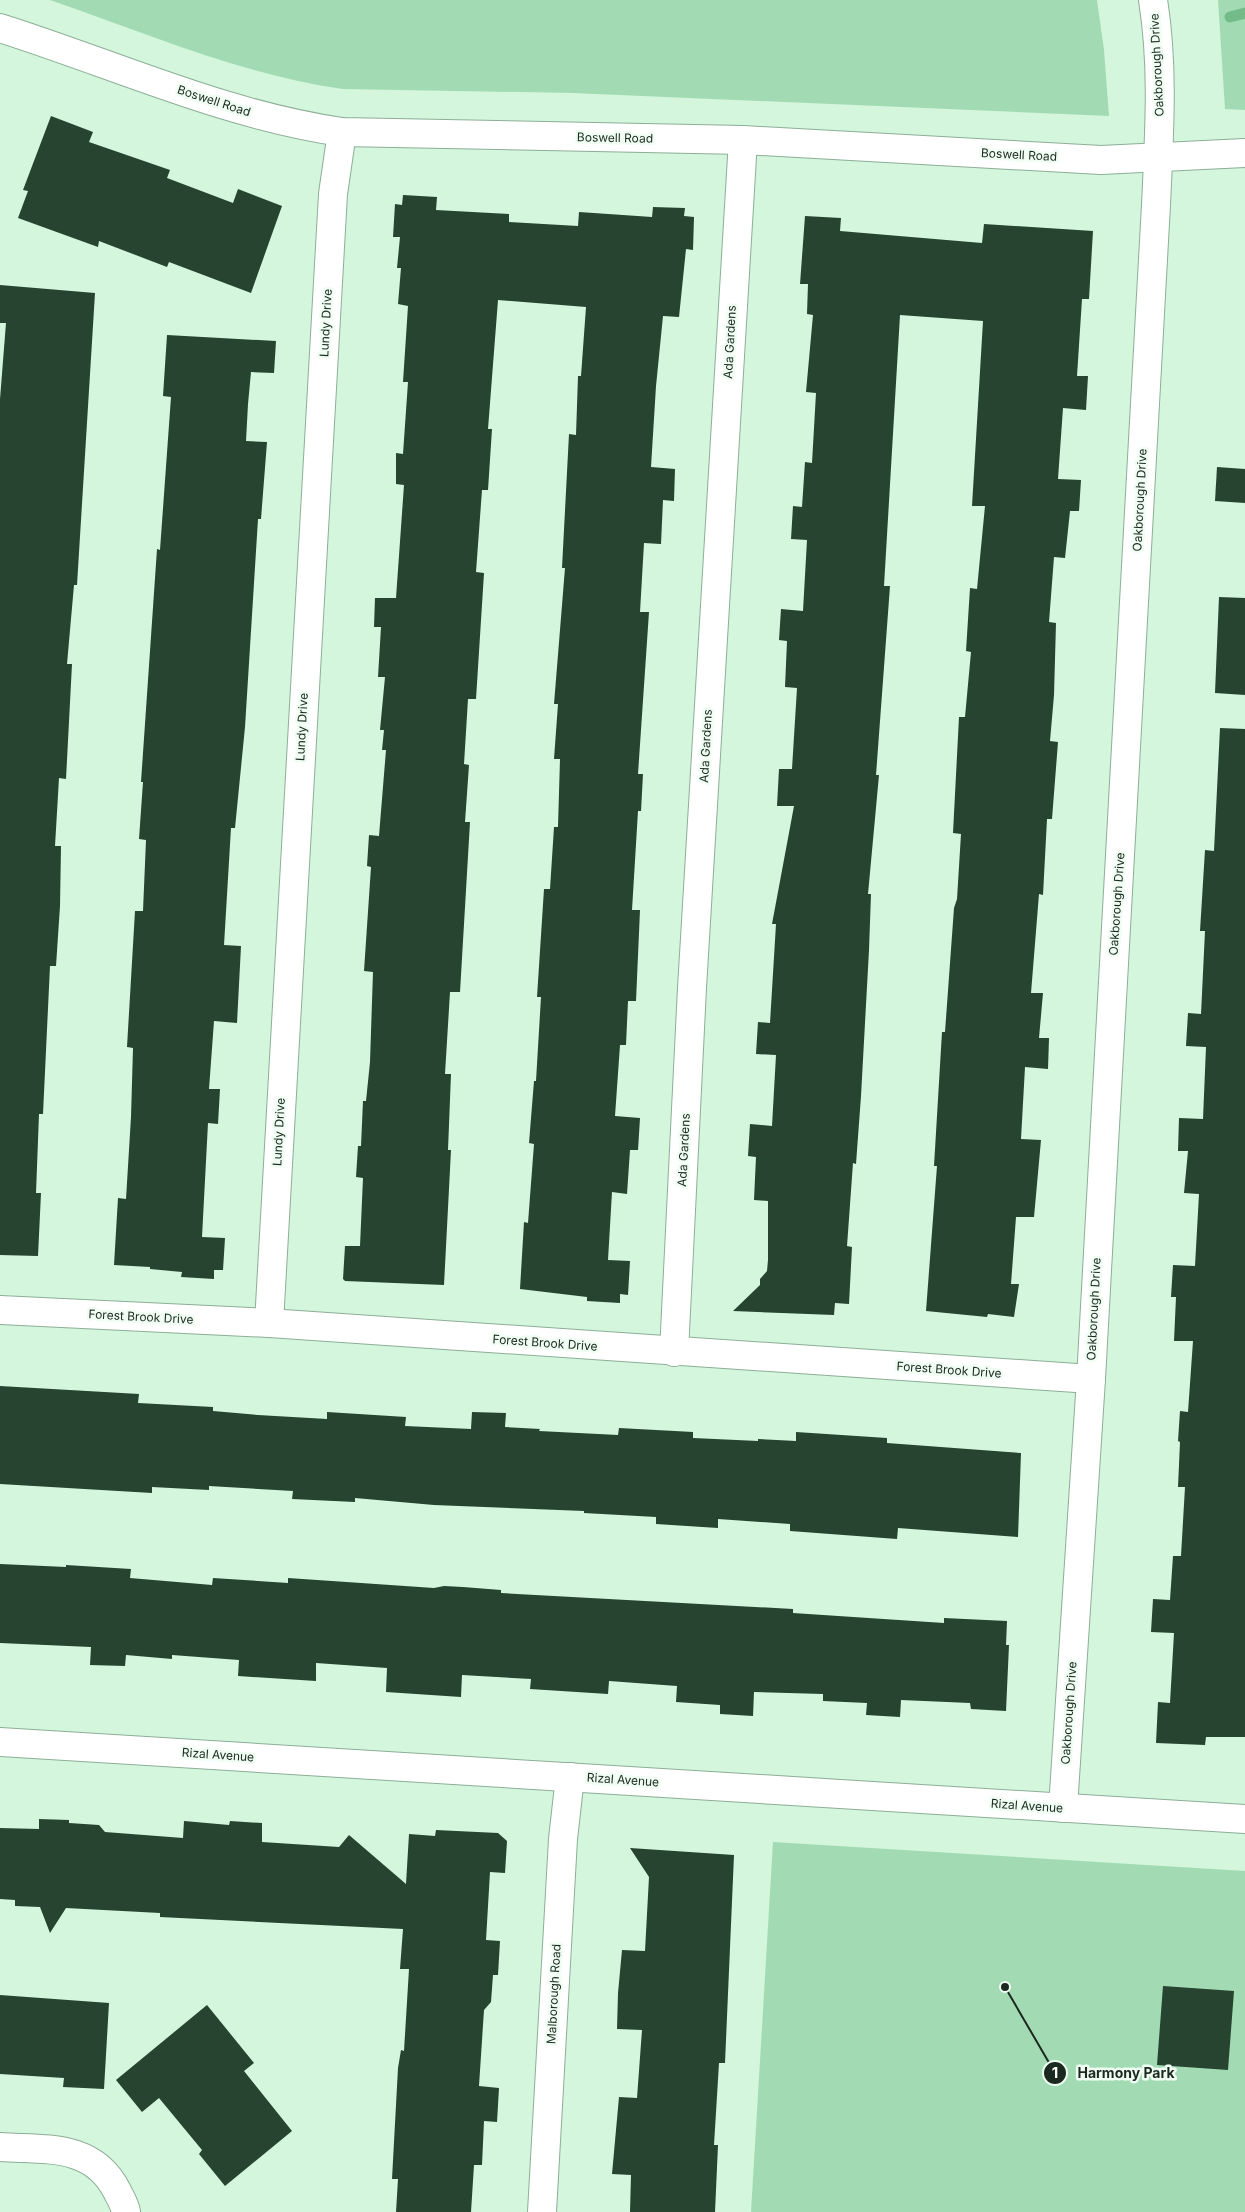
<svg xmlns="http://www.w3.org/2000/svg" width="1245" height="2212" viewBox="0 0 1245 2212" font-family="Inter,sans-serif">
	<style>
		.green { fill: #a2dbb3 }
		.lines { fill: none; stroke-linecap: round; stroke-linejoin: round }
		.stream { stroke: #73bc8a; stroke-width: 11 }
		.building { fill: #264430 }
		.minor-casing { stroke: #8dae97; stroke-width: 30 }
		.minor { stroke: #fff; stroke-width: 28 }
		.labels { text-anchor: middle; stroke-width: 5; stroke-linejoin: round; paint-order: stroke }
		.street-label { font-size: 12px; fill: #1c2920; stroke: #effdf3 }
		.leader { fill: none; stroke: #1c2920; stroke-width: 2 }
		.callout-dot { fill: #1c2920; stroke: #effdf3; stroke-width: 2 }
		.mark-label { font-size: 15px; text-anchor: middle; font-weight: bold; fill: #fff }
		.callout-label { font-size: 14px; text-anchor: middle; font-weight: bold; fill: #1c2920; stroke: #effdf3; stroke-width: 5; stroke-linejoin: round; paint-order: stroke }
	</style>
	<rect width="100%" height="100%" fill="#d3f6dc"/>
	<g class="green">
		<path d="M 50,0 L 1097,0 L 1104,50 L 1109,116 L 573,93 L 343,89 C 242,75 146,33 50,0 Z"/>
		<path d="M 1218,0 L 1245,0 L 1245,110 L 1225,109 Z"/>
		<path d="M 773,1842 L 1245,1871 L 1245,2212 L 751,2212 Z"/>
	</g>
	<g class="lines">
		<path class="stream" d="M 1230,17 L 1245,13"/>
	</g>
	<g class="building">
		<path d="M 51,116 L 93,132 L 89,142 L 170,170 L 167,178 L 233,203 L 238,189 L 282,206 L 251,293 L 169,262 L 167,267 L 99,241 L 98,247 L 18,218 L 28,191 L 23,190 Z"/>
		<path d="M 403,195 L 437,197 L 436,210 L 509,214 L 509,222 L 578,226 L 579,212 L 652,217 L 653,207 L 685,208 L 684,216 L 694,217 L 693,250 L 686,249 L 679,317 L 663,316 L 656,386 L 651,467 L 675,469 L 674,501 L 663,500 L 661,544 L 644,543 L 640,612 L 649,612 L 638,774 L 643,774 L 641,811 L 638,811 L 632,910 L 640,910 L 636,1001 L 628,1001 L 626,1045 L 620,1045 L 615,1116 L 640,1118 L 638,1150 L 630,1150 L 627,1194 L 612,1192 L 608,1260 L 630,1261 L 628,1295 L 620,1294 L 620,1303 L 587,1301 L 587,1297 L 520,1289 L 524,1222 L 528,1223 L 534,1144 L 529,1143 L 534,1081 L 536,1081 L 541,997 L 537,997 L 544,889 L 550,889 L 554,827 L 558,827 L 560,759 L 554,759 L 558,704 L 554,704 L 565,568 L 562,568 L 569,434 L 576,435 L 578,376 L 581,376 L 586,307 L 498,300 L 488,429 L 492,429 L 488,490 L 482,490 L 476,572 L 484,573 L 476,699 L 468,699 L 464,764 L 469,765 L 465,822 L 470,822 L 460,992 L 450,992 L 445,1074 L 451,1074 L 448,1150 L 451,1150 L 444,1285 L 345,1281 L 343,1279 L 345,1246 L 360,1246 L 363,1178 L 356,1177 L 358,1146 L 361,1146 L 363,1101 L 366,1101 L 370,1062 L 373,972 L 364,971 L 371,867 L 367,866 L 369,835 L 379,836 L 386,750 L 382,750 L 384,730 L 380,730 L 385,677 L 378,677 L 381,627 L 374,627 L 375,598 L 396,598 L 404,485 L 396,484 L 396,453 L 403,454 L 408,382 L 403,382 L 408,306 L 398,304 L 401,268 L 397,268 L 400,237 L 393,237 L 395,204 L 402,205 Z"/>
		<path d="M 805,216 L 841,218 L 840,231 L 982,243 L 984,224 L 1093,231 L 1089,299 L 1082,299 L 1077,376 L 1088,376 L 1086,410 L 1063,408 L 1058,479 L 1081,480 L 1079,511 L 1070,511 L 1065,558 L 1054,557 L 1049,622 L 1056,623 L 1054,695 L 1050,741 L 1058,742 L 1052,819 L 1047,819 L 1043,895 L 1039,894 L 1031,993 L 1043,993 L 1039,1038 L 1049,1038 L 1048,1069 L 1025,1067 L 1021,1139 L 1041,1140 L 1034,1217 L 1016,1217 L 1011,1284 L 1019,1284 L 1014,1317 L 988,1314 L 987,1317 L 926,1311 L 937,1166 L 934,1166 L 942,1032 L 945,1032 L 954,908 L 957,899 L 961,834 L 953,833 L 959,717 L 965,717 L 971,652 L 966,651 L 970,588 L 977,589 L 985,506 L 972,506 L 983,321 L 900,315 L 884,586 L 890,586 L 876,775 L 879,775 L 868,894 L 871,894 L 869,950 L 861,1096 L 856,1164 L 853,1163 L 847,1246 L 852,1247 L 849,1304 L 835,1303 L 834,1315 L 733,1311 L 760,1285 L 760,1279 L 767,1271 L 768,1260 L 768,1201 L 754,1200 L 756,1157 L 748,1156 L 750,1124 L 772,1126 L 776,1055 L 756,1054 L 758,1022 L 770,1023 L 776,924 L 772,924 L 794,806 L 777,806 L 779,769 L 792,769 L 797,688 L 785,687 L 787,641 L 779,640 L 781,609 L 803,611 L 807,540 L 791,539 L 793,506 L 802,507 L 805,462 L 812,463 L 816,393 L 806,392 L 813,315 L 807,314 L 808,284 L 800,284 Z"/>
		<path d="M 0,285 L 95,293 L 77,585 L 74,585 L 67,664 L 72,664 L 66,779 L 59,778 L 55,846 L 61,846 L 60,906 L 56,966 L 50,966 L 43,1114 L 39,1114 L 36,1193 L 41,1193 L 38,1256 L 0,1255 L 0,399 L 6,323 L 0,323 Z"/>
		<path d="M 167,335 L 276,341 L 274,373 L 251,372 L 248,404 L 246,441 L 267,442 L 261,519 L 258,519 L 245,727 L 235,828 L 231,828 L 224,945 L 241,946 L 237,1023 L 214,1021 L 209,1089 L 220,1089 L 218,1124 L 208,1123 L 202,1237 L 225,1238 L 223,1270 L 214,1270 L 214,1279 L 181,1277 L 182,1272 L 150,1269 L 150,1267 L 114,1265 L 118,1198 L 126,1199 L 131,1117 L 133,1048 L 127,1047 L 135,911 L 143,911 L 146,840 L 139,839 L 143,782 L 141,782 L 157,549 L 160,550 L 171,397 L 163,396 Z"/>
		<path d="M 1217,467 L 1245,469 L 1245,503 L 1215,501 Z"/>
		<path d="M 1219,597 L 1245,598 L 1245,695 L 1215,693 Z"/>
		<path d="M 1220,728 L 1245,729 L 1245,1737 L 1206,1737 L 1205,1745 L 1156,1743 L 1158,1702 L 1170,1703 L 1174,1633 L 1151,1632 L 1153,1599 L 1170,1600 L 1173,1556 L 1181,1556 L 1185,1487 L 1178,1487 L 1180,1442 L 1178,1441 L 1180,1411 L 1188,1412 L 1193,1341 L 1174,1341 L 1176,1297 L 1171,1297 L 1173,1265 L 1195,1266 L 1199,1194 L 1184,1193 L 1188,1151 L 1178,1151 L 1179,1118 L 1203,1119 L 1206,1047 L 1186,1046 L 1188,1013 L 1201,1014 L 1205,931 L 1200,931 L 1205,850 L 1214,851 Z"/>
		<path d="M 0,1386 L 139,1394 L 138,1403 L 213,1407 L 213,1411 L 258,1415 L 327,1419 L 327,1412 L 406,1417 L 405,1426 L 471,1429 L 472,1412 L 506,1413 L 505,1427 L 540,1429 L 539,1431 L 618,1435 L 619,1428 L 693,1432 L 693,1438 L 758,1441 L 758,1439 L 796,1441 L 796,1432 L 887,1438 L 887,1443 L 1021,1453 L 1018,1537 L 898,1528 L 897,1539 L 790,1531 L 790,1524 L 718,1519 L 718,1528 L 656,1524 L 656,1517 L 584,1513 L 584,1511 L 434,1505 L 355,1498 L 355,1502 L 292,1499 L 293,1491 L 209,1486 L 209,1490 L 152,1487 L 152,1493 L 0,1484 Z"/>
		<path d="M 0,1564 L 66,1567 L 66,1565 L 131,1569 L 130,1578 L 212,1585 L 213,1578 L 288,1583 L 288,1578 L 434,1588 L 444,1586 L 463,1587 L 501,1590 L 501,1593 L 793,1609 L 793,1613 L 944,1623 L 944,1618 L 1007,1621 L 1006,1645 L 1009,1645 L 1006,1711 L 971,1709 L 970,1703 L 901,1700 L 900,1717 L 866,1715 L 867,1703 L 823,1701 L 823,1694 L 754,1692 L 753,1716 L 720,1714 L 720,1705 L 676,1702 L 677,1686 L 609,1681 L 608,1694 L 530,1689 L 531,1679 L 462,1675 L 461,1697 L 386,1692 L 387,1668 L 316,1663 L 316,1681 L 238,1676 L 239,1660 L 172,1655 L 172,1659 L 126,1655 L 125,1666 L 90,1665 L 91,1647 L 0,1643 Z"/>
		<path d="M 39,1819 L 69,1820 L 69,1823 L 99,1825 L 105,1832 L 183,1838 L 184,1821 L 229,1825 L 230,1821 L 262,1823 L 262,1842 L 339,1847 L 349,1835 L 406,1884 L 409,1834 L 435,1836 L 436,1830 L 498,1833 L 507,1841 L 505,1873 L 490,1872 L 486,1940 L 500,1941 L 498,1975 L 493,1975 L 491,2002 L 484,2010 L 479,2086 L 499,2088 L 497,2122 L 484,2121 L 482,2165 L 474,2165 L 471,2212 L 396,2212 L 398,2179 L 392,2179 L 398,2068 L 401,2050 L 404,2051 L 409,1969 L 400,1969 L 403,1929 L 160,1917 L 160,1913 L 66,1908 L 50,1933 L 40,1907 L 15,1906 L 15,1900 L 0,1899 L 0,1828 L 39,1829 Z"/>
		<path d="M 630,1848 L 734,1855 L 725,2063 L 719,2063 L 714,2145 L 718,2145 L 715,2212 L 630,2212 L 631,2175 L 612,2174 L 619,2097 L 637,2098 L 642,2030 L 617,2029 L 618,1993 L 622,1950 L 645,1951 L 649,1877 Z"/>
		<path d="M 1163,1986 L 1234,1991 L 1228,2070 L 1157,2065 Z"/>
		<path d="M 0,1995 L 109,2003 L 104,2089 L 63,2087 L 64,2078 L 0,2074 Z"/>
		<path d="M 207,2005 L 254,2063 L 244,2071 L 292,2131 L 225,2186 L 199,2154 L 202,2150 L 159,2098 L 142,2112 L 116,2080 Z"/>
	</g>
	<g class="lines">
		<defs>
			<g id="minor">
				<path d="M 0,28 C 114,64 224,115 342,132 L 743,140 L 1101,160 L 1245,153"/>
				<path d="M 0,1310 L 269,1323 L 1091,1379"/>
				<path d="M 269,1323 L 333,194 L 342,132"/>
				<path d="M 674,1352 L 692,988 L 743,140"/>
				<path d="M 0,1742 L 1245,1819"/>
				<path d="M 1063,1808 L 1091,1379 L 1156,205 C 1159,136 1164,68 1153,0"/>
				<path d="M 0,2147 C 45,2150 93,2143 117,2191 C 120,2197 125,2205 126,2212"/>
				<path d="M 542,2212 L 563,1839 L 570,1777"/>
			</g>
		</defs>
		<use href="#minor" class="minor-casing"/>
		<use href="#minor" class="minor"/>
	</g>
	<g class="labels">
		<g class="street-label">
			<text transform="translate(1157 65) rotate(-93)" y="4">Oakborough Drive</text>
			<text transform="translate(214 101) rotate(18)" y="4">Boswell Road</text>
			<text transform="translate(615 138) rotate(1)" y="4">Boswell Road</text>
			<text transform="translate(1019 155) rotate(3)" y="4">Boswell Road</text>
			<text transform="translate(326 323) rotate(-87)" y="4">Lundy Drive</text>
			<text transform="translate(730 342) rotate(-87)" y="4">Ada Gardens</text>
			<text transform="translate(1140 500) rotate(-87)" y="4">Oakborough Drive</text>
			<text transform="translate(302 727) rotate(-87)" y="4">Lundy Drive</text>
			<text transform="translate(706 746) rotate(-87)" y="4">Ada Gardens</text>
			<text transform="translate(1117 904) rotate(-86)" y="4">Oakborough Drive</text>
			<text transform="translate(279 1132) rotate(-87)" y="4">Lundy Drive</text>
			<text transform="translate(684 1150) rotate(-87)" y="4">Ada Gardens</text>
			<text transform="translate(1094 1309) rotate(-87)" y="4">Oakborough Drive</text>
			<text transform="translate(141 1317) rotate(3)" y="4">Forest Brook Drive</text>
			<text transform="translate(545 1343) rotate(4)" y="4">Forest Brook Drive</text>
			<text transform="translate(949 1370) rotate(4)" y="4">Forest Brook Drive</text>
			<text transform="translate(1069 1713) rotate(-86)" y="4">Oakborough Drive</text>
			<text transform="translate(218 1755) rotate(4)" y="4">Rizal Avenue</text>
			<text transform="translate(623 1780) rotate(4)" y="4">Rizal Avenue</text>
			<text transform="translate(1027 1806) rotate(4)" y="4">Rizal Avenue</text>
			<text transform="translate(554 1994) rotate(-87)" y="4">Malborough Road</text>
		</g>
	</g>
	<path class="leader" d="M1005 1987L1055 2073"/>
	<g class="callout-dot">
		<circle cx="1005" cy="1987" r="5"/>
		<circle cx="1055" cy="2073" r="12"/>
	</g>
	<g class="mark-label">
		<text x="1055" y="2078">1</text>
	</g>
	<g class="callout-label">
		<text x="1126" y="2078">Harmony Park</text>
	</g>
</svg>
